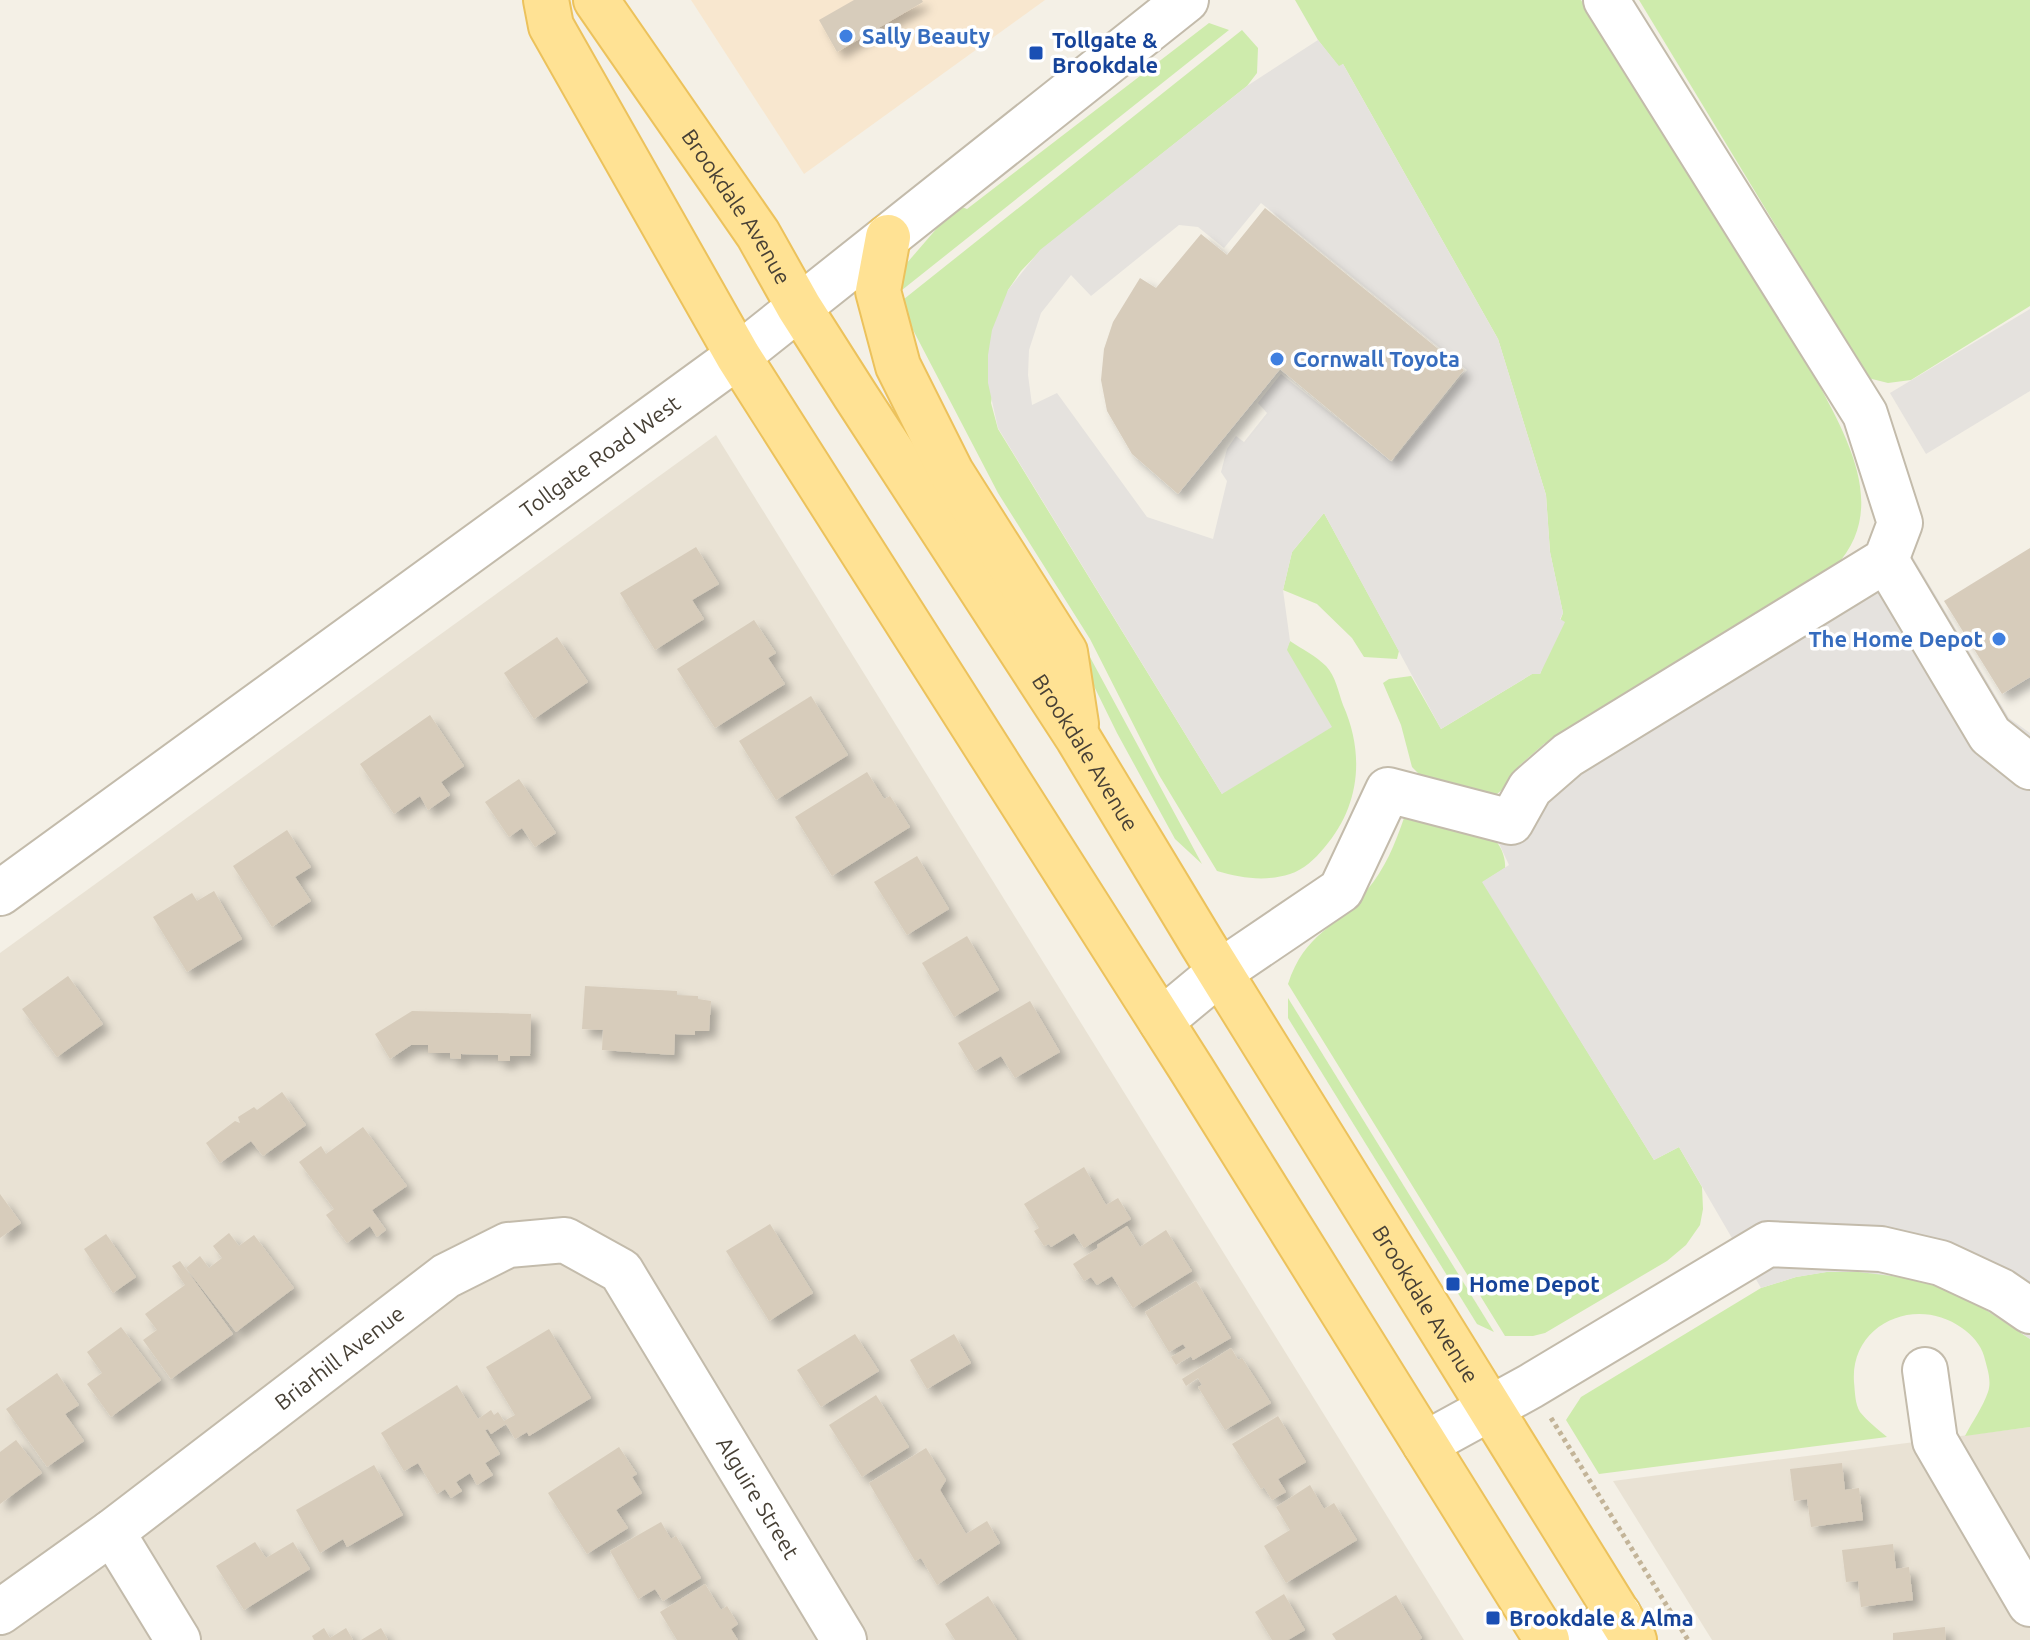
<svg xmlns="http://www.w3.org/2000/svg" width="2030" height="1640" viewBox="0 0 2030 1640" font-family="Ubuntu,sans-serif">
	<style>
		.residential { fill: #e9e2d4 }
		.commercial { fill: #f8e7cf }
		.green { fill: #ceebac }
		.parking { fill: #e5e2de; fill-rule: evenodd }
		.building { fill: #d7ccbb; filter: url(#shadow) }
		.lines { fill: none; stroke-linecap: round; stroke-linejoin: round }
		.minor-casing { stroke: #c3bbab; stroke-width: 48 }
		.major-casing { stroke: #ecc25c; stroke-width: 48 }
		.path { stroke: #c3b498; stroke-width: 5; stroke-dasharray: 4 4; stroke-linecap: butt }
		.minor { stroke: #fff; stroke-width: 44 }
		.major { stroke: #ffe294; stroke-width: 44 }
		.shop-dot { fill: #3f7fe0; stroke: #fff; stroke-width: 3 }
		.transit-dot { fill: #1a4fb4; stroke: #fff; stroke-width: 3 }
		.labels { text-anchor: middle; stroke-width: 7; stroke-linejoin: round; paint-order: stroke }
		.shop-label { font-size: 22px; font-weight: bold; fill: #366cbe; stroke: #fff; text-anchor: start }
		.transit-label { font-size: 22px; font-weight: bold; fill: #164399; stroke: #fff; text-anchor: start }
		.street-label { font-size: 22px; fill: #474035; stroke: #fff }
	</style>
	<defs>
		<filter id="shadow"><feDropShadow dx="7" dy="7" stdDeviation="4" flood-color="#0004"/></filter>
	</defs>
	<rect width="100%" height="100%" fill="#f4f0e6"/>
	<g class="residential">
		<path d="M 716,435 L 1464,1640 L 0,1640 L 0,953 Z"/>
		<path d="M 2030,1427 L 2030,1640 L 1712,1640 L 1613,1481 Z"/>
	</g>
	<path class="commercial" d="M 691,0 L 1045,0 L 804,174 Z"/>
	<g class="green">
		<path d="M 1295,0 L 1581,0 L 1817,381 C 1848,439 1889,510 1835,567 L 1544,744 L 1520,765 L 1510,783 L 1497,794 L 1480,798 L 1424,779 L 1412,767 L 1401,725 L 1383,683 L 1389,679 L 1411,676 L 1441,729 L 1532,674 L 1540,674 L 1563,613 L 1550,552 L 1546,495 L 1498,339 L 1343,64 L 1339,67 L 1318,40 Z"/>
		<path d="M 1639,0 L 2030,0 L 2030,306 L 1911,380 L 1888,383 L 1868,378 Z"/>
		<path d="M 1209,23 L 1229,30 L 897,294 L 906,264 L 957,205 L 967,209 Z"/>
		<path d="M 1242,30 L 1258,48 L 1257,73 L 1247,86 L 1041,250 L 1021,271 L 1008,290 L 991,403 L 998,429 L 1222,794 L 1290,641 C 1302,649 1316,656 1326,666 C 1336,677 1338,691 1343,705 C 1365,754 1360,807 1324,848 C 1315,859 1303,870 1290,874 C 1265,882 1241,878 1217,871 L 1159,775 L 1090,639 L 998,493 L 899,303 Z"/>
		<path d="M 919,359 L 973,466 L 1078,635 L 1202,864 L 1175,839 L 1117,733 L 1089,676 L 962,462 Z"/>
		<path d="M 1324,513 L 1399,651 L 1397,659 L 1364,657 L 1352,638 L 1317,604 L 1283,590 L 1292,552 Z"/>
		<path d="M 1407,817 C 1421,821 1436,826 1450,829 C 1464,832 1481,831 1493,839 C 1501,844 1506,859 1505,868 L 1483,882 L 1654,1160 L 1679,1147 L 1702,1187 L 1703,1209 L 1700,1225 L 1686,1245 L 1667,1261 L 1545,1333 L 1533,1336 L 1505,1336 L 1288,984 C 1305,932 1336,929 1367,890 C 1385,869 1395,844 1404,818 Z"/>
		<path d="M 1288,998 L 1494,1332 L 1477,1324 L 1288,1018 Z"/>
		<path d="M 1826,1272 C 1874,1271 1924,1274 1967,1297 C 1989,1309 2009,1325 2030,1339 L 2030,1427 L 1965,1436 C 1972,1422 1983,1407 1988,1392 C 1992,1380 1987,1368 1984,1356 C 1981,1345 1972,1335 1962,1328 C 1917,1295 1850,1323 1854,1382 C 1855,1392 1855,1404 1860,1412 C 1867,1421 1879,1430 1887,1437 L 1599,1474 L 1566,1420 L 1581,1397 L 1761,1288 L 1796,1277 Z"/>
	</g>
	<g class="parking">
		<path d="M 1318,40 L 1339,66 L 1343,64 L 1498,339 L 1546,495 L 1550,552 L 1563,613 L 1560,619 L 1565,622 L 1540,674 L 1532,674 L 1441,729 L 1324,513 L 1292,552 L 1283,590 L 1290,641 L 1287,650 L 1332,727 L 1222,794 L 998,428 L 988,383 L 988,355 L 992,330 L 1008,290 L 1040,250 L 1247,86 ZM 1261,203 L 1467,370 L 1392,462 L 1281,374 L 1258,403 L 1267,413 L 1244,442 L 1236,436 L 1227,449 L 1221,472 L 1227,481 L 1213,539 L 1147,517 L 1057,393 L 1032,405 L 1028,375 L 1029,350 L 1041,313 L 1071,275 L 1091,296 L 1179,225 L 1198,227 L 1224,248 Z"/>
		<path d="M 2030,309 L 2030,391 L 1926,454 L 1890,393 Z"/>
		<path d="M 1896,529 L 2009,718 L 2030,733 L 2030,1339 L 1969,1299 L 1924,1280 L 1859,1272 L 1827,1272 L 1796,1277 L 1761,1288 L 1679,1147 L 1654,1160 L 1482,882 L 1509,865 L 1496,837 L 1508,787 L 1520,766 L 1544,744 Z"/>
	</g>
	<g class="building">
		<path d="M 854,0 L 922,0 L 923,2 L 837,52 L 819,20 Z"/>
		<path d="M 1265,208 L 1464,370 L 1391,461 L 1280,369 L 1178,494 L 1132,454 L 1107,411 L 1101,380 L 1104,349 L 1113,322 L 1140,278 L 1156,288 L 1201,234 L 1227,255 Z"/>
		<path d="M 696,547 L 719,584 L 692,600 L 704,619 L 655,650 L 620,593 Z"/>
		<path d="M 2030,548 L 2030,677 L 2002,694 L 1944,601 Z"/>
		<path d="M 754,620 L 776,653 L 768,658 L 785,684 L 715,728 L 677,669 Z"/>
		<path d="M 557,637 L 588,682 L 534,719 L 504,673 Z"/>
		<path d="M 811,696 L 848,755 L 776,800 L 739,741 Z"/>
		<path d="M 430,715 L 464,766 L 441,782 L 450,795 L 428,810 L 420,796 L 394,814 L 360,764 Z"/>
		<path d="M 867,772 L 884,799 L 890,796 L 910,827 L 832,876 L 795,817 Z"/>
		<path d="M 519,779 L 556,833 L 535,847 L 522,828 L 509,837 L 485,802 Z"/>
		<path d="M 287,830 L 311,867 L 295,877 L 311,901 L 272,927 L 233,866 Z"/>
		<path d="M 917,856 L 949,909 L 907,935 L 874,882 Z"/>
		<path d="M 214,891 L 242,939 L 187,972 L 153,917 L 192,893 L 197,901 Z"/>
		<path d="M 967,936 L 999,990 L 954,1017 L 922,963 Z"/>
		<path d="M 68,976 L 103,1024 L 57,1057 L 22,1009 Z"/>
		<path d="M 585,986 L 677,991 L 677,995 L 698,996 L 698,999 L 711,1001 L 709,1031 L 695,1031 L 695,1035 L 675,1034 L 674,1055 L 602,1050 L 603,1030 L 582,1029 Z"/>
		<path d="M 1030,1001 L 1060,1052 L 1015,1078 L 1001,1056 L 975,1071 L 958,1043 Z"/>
		<path d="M 412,1011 L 531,1014 L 530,1056 L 510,1056 L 510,1061 L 498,1061 L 498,1055 L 461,1054 L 461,1059 L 450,1058 L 450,1053 L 428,1053 L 428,1045 L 411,1045 L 390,1059 L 375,1034 Z"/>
		<path d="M 282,1092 L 306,1125 L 263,1156 L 251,1141 L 220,1163 L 206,1143 L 235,1121 L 240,1123 L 238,1117 L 254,1107 L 257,1110 Z"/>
		<path d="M 363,1127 L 407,1186 L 372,1210 L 386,1230 L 377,1237 L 370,1226 L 347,1243 L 326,1215 L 334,1209 L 299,1162 L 321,1146 L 326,1154 Z"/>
		<path d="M 1084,1167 L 1106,1205 L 1118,1198 L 1131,1219 L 1084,1248 L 1074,1233 L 1051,1247 L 1049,1244 L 1044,1246 L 1034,1231 L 1039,1228 L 1024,1204 Z"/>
		<path d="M 0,1194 L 21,1223 L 0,1238 Z"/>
		<path d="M 770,1224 L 813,1293 L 769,1321 L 726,1251 Z"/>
		<path d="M 1127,1226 L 1140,1247 L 1166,1230 L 1192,1271 L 1133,1308 L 1112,1276 L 1097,1285 L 1091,1277 L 1084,1281 L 1073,1264 L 1098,1248 L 1097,1245 Z"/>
		<path d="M 229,1233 L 239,1246 L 254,1235 L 294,1288 L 236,1332 L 186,1268 L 200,1256 L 209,1268 L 222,1258 L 213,1246 Z"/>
		<path d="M 106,1234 L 136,1277 L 113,1293 L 84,1249 Z"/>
		<path d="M 180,1261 L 233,1334 L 171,1379 L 143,1340 L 157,1330 L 145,1314 L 185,1285 L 172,1266 Z"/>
		<path d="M 1196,1281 L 1231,1338 L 1193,1360 L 1191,1356 L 1176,1365 L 1171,1357 L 1186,1348 L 1183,1344 L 1169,1352 L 1145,1312 Z"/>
		<path d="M 121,1327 L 161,1380 L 111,1417 L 87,1384 L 102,1373 L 87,1352 Z"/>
		<path d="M 549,1329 L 591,1398 L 529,1436 L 527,1432 L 515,1439 L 506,1424 L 491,1434 L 488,1429 L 485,1430 L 500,1454 L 485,1463 L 493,1475 L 477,1485 L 470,1473 L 456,1482 L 462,1491 L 451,1498 L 445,1489 L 437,1494 L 418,1463 L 404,1471 L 381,1433 L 457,1385 L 478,1419 L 491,1410 L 494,1415 L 498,1412 L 504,1421 L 515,1415 L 486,1367 Z"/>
		<path d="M 855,1334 L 879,1371 L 821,1407 L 797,1370 Z"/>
		<path d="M 954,1334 L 971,1363 L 927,1389 L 910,1360 Z"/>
		<path d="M 1231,1348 L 1238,1360 L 1242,1358 L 1271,1403 L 1225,1430 L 1198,1387 L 1202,1385 L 1198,1378 L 1186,1386 L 1182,1379 Z"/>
		<path d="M 57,1373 L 79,1405 L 65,1414 L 84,1441 L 47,1467 L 6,1409 Z"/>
		<path d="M 876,1395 L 909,1447 L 862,1477 L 829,1425 Z"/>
		<path d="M 1278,1416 L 1306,1462 L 1278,1479 L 1286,1492 L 1272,1500 L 1264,1487 L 1261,1489 L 1232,1444 Z"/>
		<path d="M 16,1440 L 42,1473 L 0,1504 L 0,1452 Z"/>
		<path d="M 619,1447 L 637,1474 L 632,1477 L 642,1493 L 616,1510 L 628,1528 L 587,1554 L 548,1493 Z"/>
		<path d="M 926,1448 L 946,1480 L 940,1490 L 966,1534 L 987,1521 L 1000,1543 L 937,1585 L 921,1558 L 915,1561 L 869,1483 Z"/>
		<path d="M 1842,1463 L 1845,1490 L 1859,1488 L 1863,1520 L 1811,1527 L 1807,1499 L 1794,1501 L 1790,1469 Z"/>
		<path d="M 374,1465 L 403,1515 L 347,1547 L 343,1539 L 320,1553 L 296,1510 Z"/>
		<path d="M 1310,1485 L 1324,1509 L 1334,1503 L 1357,1540 L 1286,1583 L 1264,1546 L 1290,1530 L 1276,1507 Z"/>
		<path d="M 661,1522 L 671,1539 L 676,1536 L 701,1578 L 663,1601 L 655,1589 L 638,1599 L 610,1551 Z"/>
		<path d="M 255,1542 L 266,1558 L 293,1542 L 310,1569 L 244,1610 L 216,1566 Z"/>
		<path d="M 1893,1544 L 1896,1569 L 1909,1567 L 1913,1600 L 1861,1607 L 1858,1581 L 1846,1582 L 1842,1550 Z"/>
		<path d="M 705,1584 L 721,1610 L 727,1606 L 738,1624 L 731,1629 L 738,1640 L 677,1640 L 660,1612 Z"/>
		<path d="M 1284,1594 L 1305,1630 L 1288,1640 L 1272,1640 L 1255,1612 Z"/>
		<path d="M 1396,1595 L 1422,1638 L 1419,1640 L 1336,1640 L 1332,1634 Z"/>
		<path d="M 988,1596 L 1017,1640 L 955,1640 L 945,1624 Z"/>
		<path d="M 1945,1627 L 1946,1640 L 1893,1640 L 1893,1633 Z"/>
		<path d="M 324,1628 L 330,1638 L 346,1628 L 353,1640 L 314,1640 L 312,1636 Z"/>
		<path d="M 381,1628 L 388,1640 L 361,1640 Z"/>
	</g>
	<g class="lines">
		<defs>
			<g id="minor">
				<path d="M 1886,560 L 1990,735 L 2030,767"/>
				<path id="s1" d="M 0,893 L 738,356 L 1186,0"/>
				<path d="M 1161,1021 L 1220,972 L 1341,890 L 1388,790 L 1511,822 L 1530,788 L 1568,755 L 1886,560 L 1900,523 L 1865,414 L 1606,0"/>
				<path d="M 1925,1370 L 1935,1441 L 2030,1604"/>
				<path d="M 1425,1444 L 1531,1386 L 1768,1244 L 1881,1249 L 1941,1263 L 2001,1291 L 2030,1311"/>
				<path d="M 112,1532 L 178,1640"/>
				<path id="s2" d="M 0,1612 L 112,1532 L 446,1276 L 508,1245 L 565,1240 L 621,1271 L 844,1640"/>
				<path d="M 1579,1640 L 1619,1615"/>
			</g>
			<g id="major">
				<path d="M 546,0 L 551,26 L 738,356 L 1192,1070 L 1547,1640"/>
				<path id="s3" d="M 596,0 L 758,234 L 799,307 L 855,395 L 1078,738 L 1203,945 L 1634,1640"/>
				<path d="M 888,237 L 878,291 L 898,366 L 951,472 L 1065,652 L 1076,724"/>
			</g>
		</defs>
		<use href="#minor" class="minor-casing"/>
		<use href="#major" class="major-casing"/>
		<path class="path" d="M 1551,1418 L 1688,1640"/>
		<use href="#minor" class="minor"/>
		<use href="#major" class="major"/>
	</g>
	<g class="shop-dot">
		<circle cx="846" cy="36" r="8"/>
		<circle cx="1277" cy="359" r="8"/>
		<circle cx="1999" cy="639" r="8"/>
	</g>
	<g class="transit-dot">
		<rect x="1028" y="45" width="16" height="16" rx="4"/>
		<rect x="1445" y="1276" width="16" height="16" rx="4"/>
		<rect x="1485" y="1610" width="16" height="16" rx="4"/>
	</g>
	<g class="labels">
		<g class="shop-label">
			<text x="862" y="44">Sally Beauty</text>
			<text x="1293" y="367">Cornwall Toyota</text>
			<text x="1983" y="647" text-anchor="end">The Home Depot</text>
		</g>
		<g class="transit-label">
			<text x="1052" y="48">Tollgate &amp;<tspan x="1052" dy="25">Brookdale</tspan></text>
			<text x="1469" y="1292">Home Depot</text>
			<text x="1509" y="1626">Brookdale &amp; Alma</text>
		</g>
		<g class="street-label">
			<text dy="8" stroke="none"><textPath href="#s3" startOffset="250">Brookdale Avenue</textPath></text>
			<text dy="8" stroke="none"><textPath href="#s1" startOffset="742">Tollgate Road West</textPath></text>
			<text dy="8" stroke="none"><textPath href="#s3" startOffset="898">Brookdale Avenue</textPath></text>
			<text dy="8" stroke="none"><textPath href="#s3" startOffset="1546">Brookdale Avenue</textPath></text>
			<text dy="8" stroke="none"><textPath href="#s2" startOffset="424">Briarhill Avenue</textPath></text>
			<text dy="8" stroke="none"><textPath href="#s2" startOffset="1014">Alguire Street</textPath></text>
		</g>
	</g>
</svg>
